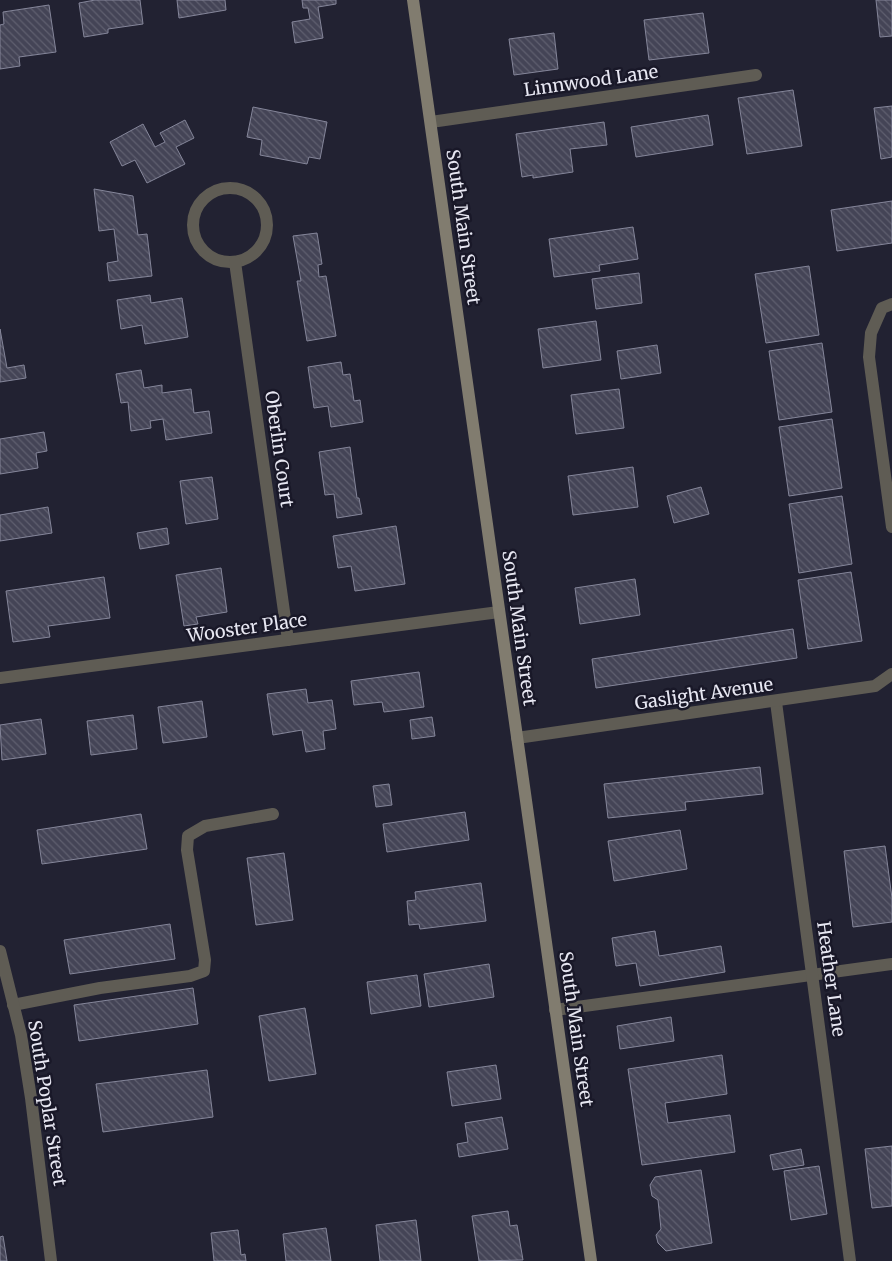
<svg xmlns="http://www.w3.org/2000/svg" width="892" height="1261" viewBox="0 0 892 1261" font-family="Merriweather,serif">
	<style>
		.building { fill: url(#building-back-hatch); stroke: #85869a }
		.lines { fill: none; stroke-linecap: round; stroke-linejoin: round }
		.service { stroke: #5f5c54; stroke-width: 12 }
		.minor { stroke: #5f5c54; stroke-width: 12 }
		.secondary { stroke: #817c6f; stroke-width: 12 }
		.labels { text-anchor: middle; stroke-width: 5; stroke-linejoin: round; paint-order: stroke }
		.street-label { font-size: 18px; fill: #e7e7f2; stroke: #191828 }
	</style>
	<defs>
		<pattern id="building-back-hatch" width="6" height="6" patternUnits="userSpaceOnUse" patternTransform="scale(1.25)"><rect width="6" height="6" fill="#444456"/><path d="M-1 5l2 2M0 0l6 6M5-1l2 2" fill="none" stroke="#5f5f6f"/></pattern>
	</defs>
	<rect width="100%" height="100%" fill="#222232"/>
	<g class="building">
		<path d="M 95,0 L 140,0 L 143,24 L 108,29 L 108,33 L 84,37 L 79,3 Z"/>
		<path d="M 177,0 L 225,0 L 226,10 L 179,18 Z"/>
		<path d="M 302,0 L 336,0 L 336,4 L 318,7 L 323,38 L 295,43 L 292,22 L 310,19 L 308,8 L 303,8 Z"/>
		<path d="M 876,0 L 892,0 L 892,36 L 880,37 Z"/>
		<path d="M 49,5 L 56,52 L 19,57 L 20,66 L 0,69 L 0,25 L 4,24 L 3,12 Z"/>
		<path d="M 703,13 L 709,53 L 649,60 L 644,20 Z"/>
		<path d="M 554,33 L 558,69 L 514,75 L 509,39 Z"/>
		<path d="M 793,90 L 802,146 L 747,154 L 738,98 Z"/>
		<path d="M 892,106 L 892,157 L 881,159 L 874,108 Z"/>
		<path d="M 253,107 L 327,122 L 320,159 L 309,157 L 307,164 L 260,155 L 262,140 L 247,137 Z"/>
		<path d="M 708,115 L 713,145 L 636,157 L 631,127 Z"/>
		<path d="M 185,120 L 194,138 L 176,147 L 185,164 L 147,183 L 135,160 L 122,166 L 110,142 L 143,124 L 155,147 L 165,142 L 160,133 Z"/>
		<path d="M 604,122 L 607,145 L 570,149 L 573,172 L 533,178 L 533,175 L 522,177 L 516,134 Z"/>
		<path d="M 94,189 L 133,196 L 138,235 L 147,234 L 152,276 L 109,281 L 107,263 L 118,261 L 114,229 L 99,231 Z"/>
		<path d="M 892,201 L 892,243 L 837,251 L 831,210 Z"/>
		<path d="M 633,227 L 638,259 L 599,265 L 600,271 L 554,277 L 549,239 Z"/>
		<path d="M 317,233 L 322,264 L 318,265 L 319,277 L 326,276 L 336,336 L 307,341 L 297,281 L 301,281 L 293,236 Z"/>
		<path d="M 809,266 L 819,335 L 766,343 L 755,274 Z"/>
		<path d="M 639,273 L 642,303 L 596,309 L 592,279 Z"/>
		<path d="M 150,295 L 151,303 L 182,298 L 188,337 L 145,344 L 142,325 L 121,329 L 117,300 Z"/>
		<path d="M 596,321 L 601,360 L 543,368 L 538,329 Z"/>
		<path d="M 0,329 L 7,368 L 24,365 L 26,378 L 0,382 Z"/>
		<path d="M 822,343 L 832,412 L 779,420 L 769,351 Z"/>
		<path d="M 657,345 L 661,373 L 621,379 L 617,351 Z"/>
		<path d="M 341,362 L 343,375 L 350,374 L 354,401 L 360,400 L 363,422 L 331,427 L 328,406 L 314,408 L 308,367 Z"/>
		<path d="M 141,370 L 144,388 L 162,385 L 162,393 L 191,389 L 194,413 L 209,411 L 212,433 L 166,440 L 163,419 L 150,421 L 151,428 L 131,431 L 128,402 L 121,403 L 116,374 Z"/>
		<path d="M 619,389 L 624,428 L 576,434 L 571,395 Z"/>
		<path d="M 832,419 L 842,488 L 789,496 L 779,427 Z"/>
		<path d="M 44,432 L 47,451 L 36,453 L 38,468 L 0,474 L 0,439 Z"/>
		<path d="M 350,447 L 357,498 L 359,498 L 362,514 L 337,518 L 334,494 L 325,495 L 319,452 Z"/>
		<path d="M 633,467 L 638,507 L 573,515 L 568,476 Z"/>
		<path d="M 212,477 L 218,519 L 186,524 L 180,481 Z"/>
		<path d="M 701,487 L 709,514 L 674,523 L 667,496 Z"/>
		<path d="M 842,496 L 852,564 L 799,573 L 789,504 Z"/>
		<path d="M 48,507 L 52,533 L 0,541 L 0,515 Z"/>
		<path d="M 396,526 L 405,584 L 355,591 L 351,566 L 338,568 L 333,536 Z"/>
		<path d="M 167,528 L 169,544 L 140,549 L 137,533 Z"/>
		<path d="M 221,568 L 227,612 L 196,617 L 198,624 L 184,626 L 176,575 Z"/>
		<path d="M 851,572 L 862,641 L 808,649 L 798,580 Z"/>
		<path d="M 104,577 L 110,618 L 48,626 L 50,637 L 13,642 L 6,591 Z"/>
		<path d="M 635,579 L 640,615 L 580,624 L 575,588 Z"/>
		<path d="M 793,629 L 797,658 L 596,688 L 592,659 Z"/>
		<path d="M 419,672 L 424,707 L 384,712 L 382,702 L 354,705 L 351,681 Z"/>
		<path d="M 306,689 L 308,703 L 332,700 L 336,729 L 323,731 L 325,749 L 306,752 L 302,730 L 273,735 L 267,694 Z"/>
		<path d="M 202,701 L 207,737 L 163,743 L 158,707 Z"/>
		<path d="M 133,715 L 137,749 L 91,755 L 87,721 Z"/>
		<path d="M 432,717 L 435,736 L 412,739 L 410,720 Z"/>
		<path d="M 41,719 L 46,754 L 2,760 L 0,725 Z"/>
		<path d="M 760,767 L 763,794 L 685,802 L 686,810 L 608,818 L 604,784 Z"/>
		<path d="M 389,784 L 392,805 L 376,807 L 373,786 Z"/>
		<path d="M 465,812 L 469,840 L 387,852 L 383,824 Z"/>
		<path d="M 141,814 L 147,849 L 42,864 L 37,830 Z"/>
		<path d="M 680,830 L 687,869 L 614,881 L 608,841 Z"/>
		<path d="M 885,846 L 892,898 L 892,922 L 853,927 L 844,851 Z"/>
		<path d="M 284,853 L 293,920 L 256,925 L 247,858 Z"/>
		<path d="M 481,883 L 486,921 L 420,929 L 419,924 L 409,925 L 407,901 L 416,900 L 415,892 Z"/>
		<path d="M 170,924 L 175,959 L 70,974 L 64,940 Z"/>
		<path d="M 655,931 L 659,956 L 721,946 L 725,972 L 640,986 L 636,963 L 616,966 L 612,938 Z"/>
		<path d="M 489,964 L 494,997 L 429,1007 L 424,974 Z"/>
		<path d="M 417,975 L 421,1006 L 371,1014 L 367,982 Z"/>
		<path d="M 193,988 L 198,1024 L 79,1041 L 74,1005 Z"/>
		<path d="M 305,1008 L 316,1074 L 269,1081 L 259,1016 Z"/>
		<path d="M 671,1017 L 674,1041 L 620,1049 L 617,1026 Z"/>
		<path d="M 722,1055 L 727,1094 L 665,1103 L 668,1123 L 730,1115 L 735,1152 L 642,1165 L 628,1069 Z"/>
		<path d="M 496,1065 L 501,1099 L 452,1106 L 447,1072 Z"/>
		<path d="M 207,1070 L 213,1117 L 103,1132 L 96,1084 Z"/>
		<path d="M 502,1117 L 508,1149 L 459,1157 L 457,1144 L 468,1142 L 465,1123 Z"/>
		<path d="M 892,1146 L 892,1206 L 872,1208 L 865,1149 Z"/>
		<path d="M 801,1149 L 804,1165 L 773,1170 L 770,1155 Z"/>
		<path d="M 819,1166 L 827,1214 L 791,1220 L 784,1171 Z"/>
		<path d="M 701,1170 L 712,1243 L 666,1251 L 658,1243 L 656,1235 L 661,1229 L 658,1200 L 652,1196 L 650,1185 L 655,1177 Z"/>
		<path d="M 508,1211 L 510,1226 L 517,1225 L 523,1260 L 479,1261 L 472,1216 Z"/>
		<path d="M 416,1220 L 421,1261 L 380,1261 L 376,1225 Z"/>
		<path d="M 326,1228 L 331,1261 L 286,1261 L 283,1234 Z"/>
		<path d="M 238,1230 L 241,1255 L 245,1254 L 246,1261 L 214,1261 L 211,1233 Z"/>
		<path d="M 3,1236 L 7,1261 L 0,1261 L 0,1237 Z"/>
	</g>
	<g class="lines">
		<g class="service">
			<path d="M 13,1005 L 100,988 L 190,976 L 204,971 L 205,960 L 187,850 L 188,836 L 205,826 L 273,814"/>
			<path d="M 555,1010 L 892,964"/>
		</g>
		<g class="minor">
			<path d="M 431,122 L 756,75"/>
			<circle cx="230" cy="225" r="37"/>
			<path d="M 235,262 L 288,640"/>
			<path d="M 892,304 L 882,308 L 871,333 L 869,357 L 892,527"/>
			<path d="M 0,678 L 499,612"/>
			<path d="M 776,702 L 850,1261"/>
			<path d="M 517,738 L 875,686 L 892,674"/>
			<path d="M 0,951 L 21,1035 L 31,1098 L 51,1261"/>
		</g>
		<path class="secondary" d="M 413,0 L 591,1261"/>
	</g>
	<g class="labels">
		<g class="street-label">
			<text transform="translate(591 81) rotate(-8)" y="6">Linnwood Lane</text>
			<text transform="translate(463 227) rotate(82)" y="6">South Main Street</text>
			<text transform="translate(279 449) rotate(82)" y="6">Oberlin Court</text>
			<text transform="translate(247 628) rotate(-8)" y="6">Wooster Place</text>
			<text transform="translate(519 628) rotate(82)" y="6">South Main Street</text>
			<text transform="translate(704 694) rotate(-8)" y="6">Gaslight Avenue</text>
			<text transform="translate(831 979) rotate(82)" y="6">Heather Lane</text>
			<text transform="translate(576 1029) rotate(82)" y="6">South Main Street</text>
			<text transform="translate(47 1103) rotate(81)" y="6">South Poplar Street</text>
		</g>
	</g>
</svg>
